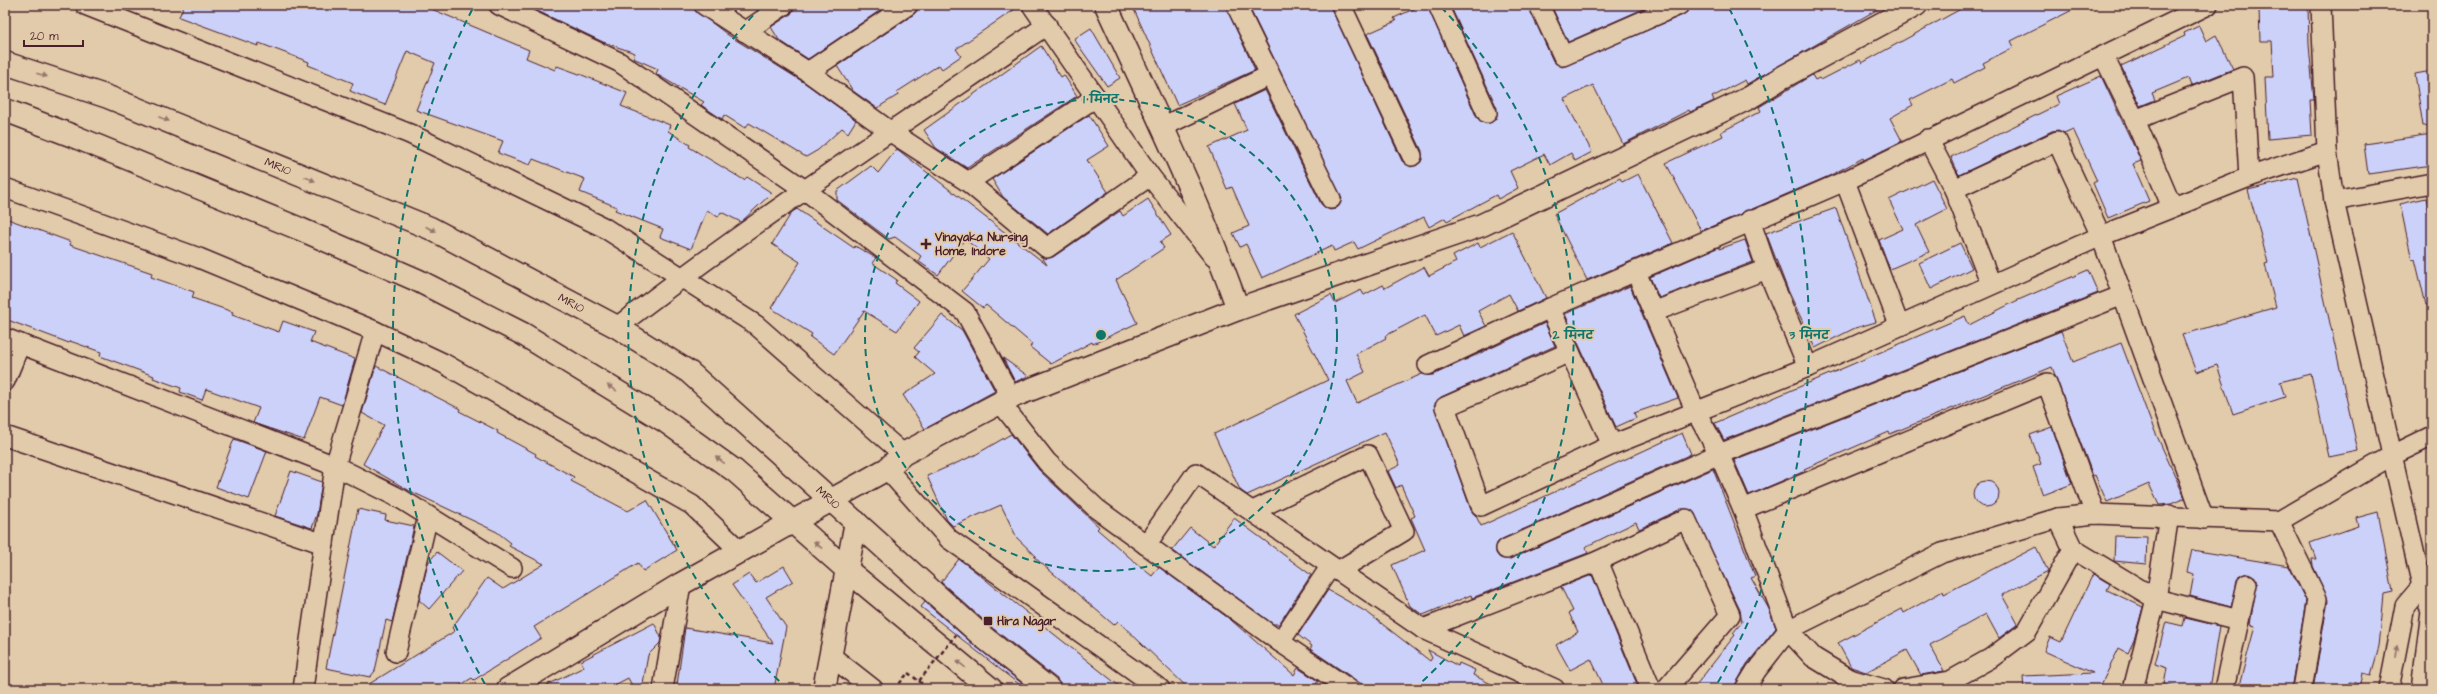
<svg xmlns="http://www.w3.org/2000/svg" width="2437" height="694" viewBox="0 0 2437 694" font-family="'Architects Daughter','Playpen Sans Deva',sans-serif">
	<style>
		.building { fill: #ccd1f9; stroke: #4a1f2b }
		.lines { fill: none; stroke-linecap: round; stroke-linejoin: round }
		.minor-casing { stroke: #4a1f2b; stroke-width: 22 }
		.tertiary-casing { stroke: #4a1f2b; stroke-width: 25 }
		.primary-casing { stroke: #4a1f2b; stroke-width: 25 }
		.path { stroke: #4a1f2b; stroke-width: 2.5; stroke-dasharray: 4 3; stroke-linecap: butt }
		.minor { stroke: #e1cbaa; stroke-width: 19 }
		.tertiary { stroke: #e1cbaa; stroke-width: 22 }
		.primary { stroke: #e1cbaa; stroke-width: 22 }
		.path-bridge { stroke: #4a1f2b; stroke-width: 2.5; stroke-dasharray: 4 3; stroke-linecap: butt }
		.oneway { fill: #96756a }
		.ring { fill: none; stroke: #0f766e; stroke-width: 2; stroke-dasharray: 7 5 }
		.poi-dot { fill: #4a1f2b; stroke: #e1cbaa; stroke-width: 1.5 }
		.labels { text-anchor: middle; stroke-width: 4; stroke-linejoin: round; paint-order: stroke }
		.street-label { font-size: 12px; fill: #4a1f2b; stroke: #e1cbaa }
		.poi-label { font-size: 12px; font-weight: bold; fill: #4a1f2b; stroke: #e1cbaa; text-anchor: start }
		.centre { fill: #0f766e; stroke: #e1cbaa; stroke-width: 2 }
		.ring-label { font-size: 12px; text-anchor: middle; font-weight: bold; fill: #0f766e; stroke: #e1cbaa; stroke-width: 4; stroke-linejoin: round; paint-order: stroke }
	</style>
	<rect width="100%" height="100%" fill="#e1cbaa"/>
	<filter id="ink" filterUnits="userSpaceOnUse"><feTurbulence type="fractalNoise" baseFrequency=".025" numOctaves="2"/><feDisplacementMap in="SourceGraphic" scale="8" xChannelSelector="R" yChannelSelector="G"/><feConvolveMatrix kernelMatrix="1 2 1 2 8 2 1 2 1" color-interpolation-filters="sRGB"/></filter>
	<g filter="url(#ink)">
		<g class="building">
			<path d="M 184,5 L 422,5 L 529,50 L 526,58 L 555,70 L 557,66 L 582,75 L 627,93 L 621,106 L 670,125 L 668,131 L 690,145 L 689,147 L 744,180 L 747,177 L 772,193 L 741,222 L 721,212 L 718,217 L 707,210 L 691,249 L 660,237 L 663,229 L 615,210 L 617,207 L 580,192 L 585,179 L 533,159 L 530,165 L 498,153 L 503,141 L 416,110 L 435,63 L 407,51 L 385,105 L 350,91 L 353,83 L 308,65 L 309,62 L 259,43 L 258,46 L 179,17 Z"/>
			<path d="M 525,5 L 683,5 L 694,9 L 728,35 L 805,83 L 856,120 L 848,133 L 842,128 L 818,150 L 806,157 L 749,123 L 745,128 L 724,115 L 722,119 L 701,105 L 704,102 L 656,74 L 658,69 L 633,58 L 635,53 L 603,42 Z"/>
			<path d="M 795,5 L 888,5 L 808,59 L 779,40 L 771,27 L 791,14 Z"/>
			<path d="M 919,5 L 1021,5 L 956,49 L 961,56 L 942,69 L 939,65 L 897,92 L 898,95 L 877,108 L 853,91 L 837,66 L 914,14 Z"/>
			<path d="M 1132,5 L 1225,5 L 1255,70 L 1177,105 Z"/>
			<path d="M 1248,5 L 1330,5 L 1402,161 L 1411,167 L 1421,162 L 1422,151 L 1367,34 L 1396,21 L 1394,18 L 1422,5 L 1427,5 L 1477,118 L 1486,124 L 1496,119 L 1497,108 L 1450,5 L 1528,5 L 1553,61 L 1562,67 L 1683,15 L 1688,11 L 1690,5 L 1885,5 L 1747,84 L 1745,80 L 1712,97 L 1714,101 L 1690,112 L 1689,110 L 1623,144 L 1593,85 L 1564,99 L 1592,152 L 1575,161 L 1571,153 L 1550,165 L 1544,154 L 1510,171 L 1518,188 L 1498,199 L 1496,195 L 1447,221 L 1445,218 L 1429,227 L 1424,217 L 1358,249 L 1354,242 L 1334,251 L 1332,246 L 1262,278 L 1246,244 L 1240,247 L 1233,233 L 1249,226 L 1232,187 L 1227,189 L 1209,147 L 1247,130 L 1235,104 L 1265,90 L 1321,204 L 1330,210 L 1335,209 L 1342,199 Z"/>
			<path d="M 1551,5 L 1652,5 L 1568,42 Z"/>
			<path d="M 1968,5 L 2082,5 L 2011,41 L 2014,47 L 1983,63 L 1985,67 L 1954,83 L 1952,79 L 1910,100 L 1913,105 L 1890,118 L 1902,141 L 1864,160 L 1863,158 L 1829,176 L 1701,231 L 1666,163 L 1723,136 L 1721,132 L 1761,111 L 1759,107 L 1812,75 L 1815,80 L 1819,78 L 1821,80 L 1860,60 L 1862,63 Z"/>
			<path d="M 2308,6 L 2309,45 L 2314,100 L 2310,100 L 2312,135 L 2268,139 L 2265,77 L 2274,77 L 2272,41 L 2260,41 L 2259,7 Z"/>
			<path d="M 2199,26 L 2206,41 L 2216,35 L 2233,69 L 2191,86 L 2188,78 L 2152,93 L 2155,100 L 2140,106 L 2121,66 L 2185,36 L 2184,33 Z"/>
			<path d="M 1091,28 L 1120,78 L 1107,86 L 1074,39 Z"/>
			<path d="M 1041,46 L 1061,77 L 1064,75 L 1077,96 L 967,168 L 936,148 L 924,130 Z"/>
			<path d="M 2432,71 L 2432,125 L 2423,126 L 2415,74 Z"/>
			<path d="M 2101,76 L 2141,161 L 2133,164 L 2149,201 L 2108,218 L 2093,183 L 2097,181 L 2073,129 L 2064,133 L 2058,130 L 2052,131 L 1959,175 L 1951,157 L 2059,104 L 2056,96 Z"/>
			<path d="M 1089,115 L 1109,146 L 1087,160 L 1108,192 L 1048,234 L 1003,197 L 992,179 Z"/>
			<path d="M 2432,134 L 2432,165 L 2368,174 L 2364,144 Z"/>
			<path d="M 897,149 L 1047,265 L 1042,257 L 1053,257 L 1120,211 L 1123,216 L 1148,199 L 1171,235 L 1160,242 L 1164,248 L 1116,280 L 1137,323 L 1093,344 L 1092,342 L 1051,364 L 1030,347 L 1032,344 L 986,305 L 983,308 L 962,291 L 989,259 L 965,239 L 938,275 L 918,261 L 921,256 L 895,237 L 889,239 L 837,200 L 837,191 L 871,166 L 878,173 Z"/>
			<path d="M 1638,174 L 1673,243 L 1587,280 L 1554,214 L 1620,178 L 1622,182 Z"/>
			<path d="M 2298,178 L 2358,451 L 2329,457 L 2311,374 L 2280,382 L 2285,397 L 2233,414 L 2217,365 L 2196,372 L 2182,335 L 2276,307 L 2265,264 L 2268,263 L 2264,247 L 2248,190 Z"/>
			<path d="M 1932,179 L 1947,209 L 1916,225 L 1929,252 L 1890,269 L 1879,240 L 1903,229 L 1889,200 Z"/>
			<path d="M 2426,198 L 2432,226 L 2432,304 L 2426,305 L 2415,259 L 2412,260 L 2400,204 Z"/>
			<path d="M 1836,208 L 1876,322 L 1855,328 L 1815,348 L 1787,288 L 1766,233 Z"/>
			<path d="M 797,209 L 854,248 L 855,246 L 876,258 L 872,263 L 897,280 L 895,283 L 919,301 L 897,331 L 864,311 L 834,354 L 810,337 L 812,334 L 771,308 L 800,262 L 772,244 L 792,212 Z"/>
			<path d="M 5,218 L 71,242 L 70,245 L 152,273 L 151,277 L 194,292 L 192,298 L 233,312 L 232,315 L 279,332 L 283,321 L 314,332 L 310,342 L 355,359 L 342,405 L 320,397 L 304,440 L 253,423 L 259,408 L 206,389 L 202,400 L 180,392 L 181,388 L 153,378 L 154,376 L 100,356 L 101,352 L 70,341 L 69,343 L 5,319 Z"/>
			<path d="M 1512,231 L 1546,298 L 1518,311 L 1509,294 L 1478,311 L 1486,326 L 1464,336 L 1459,325 L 1436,336 L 1425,315 L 1385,336 L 1386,338 L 1356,354 L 1365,372 L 1347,381 L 1357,403 L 1422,374 L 1433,375 L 1545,323 L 1555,346 L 1441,397 L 1434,405 L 1471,510 L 1476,516 L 1481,526 L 1682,433 L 1691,454 L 1502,539 L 1497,543 L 1496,553 L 1500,558 L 1510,559 L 1713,469 L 1755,576 L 1751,578 L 1769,609 L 1776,628 L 1747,664 L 1733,689 L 1693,689 L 1735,635 L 1733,633 L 1742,622 L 1740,610 L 1692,510 L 1681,509 L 1639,529 L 1636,522 L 1585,547 L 1588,553 L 1472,598 L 1471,595 L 1423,615 L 1410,606 L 1392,565 L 1425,550 L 1411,518 L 1415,516 L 1401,485 L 1396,488 L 1388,471 L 1400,465 L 1385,432 L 1247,495 L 1240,490 L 1214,434 L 1328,380 L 1294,314 L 1331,295 L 1335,303 L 1361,290 L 1364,295 L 1383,285 L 1385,288 L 1424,267 L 1429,276 L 1456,262 L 1453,256 L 1478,243 L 1480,247 Z"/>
			<path d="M 1745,240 L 1753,262 L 1659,298 L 1650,277 L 1719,247 L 1719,249 Z"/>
			<path d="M 1960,243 L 1972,268 L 1931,289 L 1919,263 Z"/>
			<path d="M 2088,270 L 2098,293 L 1724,440 L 1715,423 L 1965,316 L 1969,325 L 2016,301 Z"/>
			<path d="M 1630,286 L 1678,398 L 1634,413 L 1636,418 L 1616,427 L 1565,314 Z"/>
			<path d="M 942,315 L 962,330 L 995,391 L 925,429 L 903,395 L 935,374 L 915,357 L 919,352 L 914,348 Z"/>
			<path d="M 2061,331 L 2073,362 L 2121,343 L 2152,425 L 2185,498 L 2171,504 L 2159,505 L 2149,484 L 2107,502 L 2095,475 L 2093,476 L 2052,367 L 1890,434 L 1889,432 L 1804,469 L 1805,471 L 1749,495 L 1734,460 Z"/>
			<path d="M 1003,358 L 1028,376 L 1015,382 Z"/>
			<path d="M 376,366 L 460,409 L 459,411 L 498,431 L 497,433 L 536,454 L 535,456 L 574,477 L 571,481 L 628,511 L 647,500 L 677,550 L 643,571 L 638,563 L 534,627 L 541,638 L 474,680 L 472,678 L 454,689 L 361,689 L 455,631 L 452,628 L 487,578 L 503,589 L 544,564 L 509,546 L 511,543 L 497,532 L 410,491 L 363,464 L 384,425 L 362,413 Z"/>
			<path d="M 2052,427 L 2072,484 L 2043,495 L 2033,467 L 2041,464 L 2030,435 Z"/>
			<path d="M 1011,434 L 1039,470 L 1099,527 L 1097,529 L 1136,563 L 1152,576 L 1159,567 L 1231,620 L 1294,675 L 1298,668 L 1318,681 L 1313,689 L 1189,689 L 1118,621 L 1114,625 L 1034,557 L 1036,556 L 1017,538 L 1001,505 L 953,526 L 947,520 L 927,476 L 975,455 Z"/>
			<path d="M 234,439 L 267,451 L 249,499 L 216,487 Z"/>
			<path d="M 291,471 L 322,482 L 317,514 L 312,528 L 275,516 Z"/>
			<circle cx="1986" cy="494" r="13"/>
			<path d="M 358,509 L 386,515 L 385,520 L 414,526 L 392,622 L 386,620 L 375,671 L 370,677 L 326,668 Z"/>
			<path d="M 2378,512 L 2393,592 L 2384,594 L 2379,647 L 2371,675 L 2363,673 L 2361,684 L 2349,682 L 2348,689 L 2313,689 L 2328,600 L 2313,566 L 2312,559 L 2316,559 L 2310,543 L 2358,526 L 2356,518 Z"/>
			<path d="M 1234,518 L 1311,575 L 1279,624 L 1273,624 L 1172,550 L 1190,528 L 1213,546 Z"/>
			<path d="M 2115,536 L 2147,537 L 2146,564 L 2114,561 Z"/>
			<path d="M 2036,547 L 2048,571 L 2002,595 L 2018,624 L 1999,638 L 1986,614 L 1930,645 L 1944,671 L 1921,675 L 1907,650 L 1866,672 L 1851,667 L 1838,643 L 1902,609 L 1904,613 L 1943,591 L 1944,594 Z"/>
			<path d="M 2192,550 L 2289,566 L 2306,601 L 2291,689 L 2258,689 L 2239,686 L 2255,626 L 2250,625 L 2257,580 L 2249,573 L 2239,576 L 2231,607 L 2190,596 L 2194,574 L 2187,572 Z"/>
			<path d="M 437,552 L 462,571 L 429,609 L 419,600 L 428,563 Z"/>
			<path d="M 959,559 L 962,561 L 1123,689 L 1061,689 L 1057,679 L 990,626 L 941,582 Z"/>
			<path d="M 784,566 L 793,581 L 766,597 L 786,627 L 774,689 L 700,689 L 677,685 L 685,628 L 773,643 L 732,585 L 749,574 L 756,583 Z"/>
			<path d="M 2093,574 L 2110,584 L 2107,590 L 2143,607 L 2134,640 L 2128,653 L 2119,648 L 2099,689 L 2024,689 L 2023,676 L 2093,673 L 2044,651 L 2050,637 L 2061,642 Z"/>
			<path d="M 1592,575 L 1639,689 L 1605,689 L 1591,659 L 1570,670 L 1556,645 L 1578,632 L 1569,613 L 1573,611 L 1561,587 Z"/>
			<path d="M 1328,590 L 1368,613 L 1430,661 L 1432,658 L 1428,650 L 1458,666 L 1459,663 L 1475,670 L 1473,675 L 1501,689 L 1369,689 L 1310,649 L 1312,646 L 1298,635 Z"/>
			<path d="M 925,602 L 974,645 L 1029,689 L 1025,689 L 921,607 Z"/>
			<path d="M 2185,618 L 2219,626 L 2209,689 L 2184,689 L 2164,685 L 2167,668 L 2155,664 L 2166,622 L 2183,626 Z"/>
			<path d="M 654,623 L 661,637 L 660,643 L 648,655 L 642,689 L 634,689 L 628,678 L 607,689 L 539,689 L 584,667 L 581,661 Z"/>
		</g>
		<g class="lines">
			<defs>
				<g id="minor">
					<path d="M 85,5 L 410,134 L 603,227 L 756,325 L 903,454"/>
					<path d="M 499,5 L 619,62 L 805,190 L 965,312 L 1011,397"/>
					<path d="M 704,5 L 808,72 L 891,132 L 968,182 L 1047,248 L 1150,176"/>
					<path d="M 1032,5 L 1150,176 L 1214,257"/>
					<path d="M 1236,5 L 1331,199"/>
					<path d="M 1341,5 L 1412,156"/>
					<path d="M 1438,5 L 1487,113"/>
					<path d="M 1539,5 L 1563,56 L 1679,5"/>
					<path d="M 2321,5 L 2327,151 L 2334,201 L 2422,586 L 2431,612 L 2421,689"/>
					<path d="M 745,32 L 784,5"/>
					<path d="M 2104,57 L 2135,120"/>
					<path d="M 808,72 L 908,5"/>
					<path d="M 1162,127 L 1270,75"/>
					<path d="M 1928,139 L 1954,189"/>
					<path d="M 1845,181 L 2208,5"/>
					<path d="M 968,182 L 1096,97"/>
					<path d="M 5,188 L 199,258 L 375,331 L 443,363 L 692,505 L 740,551"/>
					<path d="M 2334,201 L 2432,183"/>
					<path d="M 2172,207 L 2135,120 L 2243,77 L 2249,177"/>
					<path d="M 1750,220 L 1767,269 L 1808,367"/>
					<path d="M 1636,272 L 1695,410 L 1719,454 L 1743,509 L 1788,630 L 1813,657 L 1849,679 L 1884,689"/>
					<path d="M 1991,284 L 1954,189 L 2057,141 L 2101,236 L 2204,519"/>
					<path d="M 1653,312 L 1767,269"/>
					<path d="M 617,327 C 755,220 902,124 1047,25"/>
					<path d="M 5,338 L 335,466 L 401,499 L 512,568"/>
					<path d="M 1570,352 L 1445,407 L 1481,506 L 1612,445 L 1808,367 L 2101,236 L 2249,177 L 2327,151"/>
					<path d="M 1428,365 L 1550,308"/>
					<path d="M 5,381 L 20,344"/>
					<path d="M 1000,402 L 1047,462 L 1097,509 L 1280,642 L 1349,689"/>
					<path d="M 5,436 L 324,544"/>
					<path d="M 1612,445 L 1550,308 L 1845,181 L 1899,325"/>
					<path d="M 887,469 L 949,539 L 1160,689"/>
					<path d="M 1743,509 L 2047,383 L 2095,514"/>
					<path d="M 1253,511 L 1368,455 L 1404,531 L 1338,571"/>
					<path d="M 2279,521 L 2317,599 L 2302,689"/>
					<path d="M 1146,545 L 1196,473 L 1423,629 L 1555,689"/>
					<path d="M 1506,549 L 1719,454 L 2123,295"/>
					<path d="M 2073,549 L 2156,599 L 2239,620"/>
					<path d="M 1598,561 L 1651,689"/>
					<path d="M 1423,629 L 1598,561 L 1686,519 L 1730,615 L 1666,689"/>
					<path d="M 1280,642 L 1330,567"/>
					<path d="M 396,652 L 428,516"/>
					<path d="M 831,656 L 873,689"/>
					<path d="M 303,689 L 335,466 L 375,331"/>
					<path d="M 663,689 L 681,584"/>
					<path d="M 1745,689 L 1756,671 L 1788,630 L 1942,553 L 2058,518 L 2095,514 L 2279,521 L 2391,456 L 2432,436"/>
					<path d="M 1903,689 L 1950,681 L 1991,658 L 2027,631 L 2073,549 L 2058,518"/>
					<path d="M 2133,689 L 2156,599 L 2169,515"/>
					<path d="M 2224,689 L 2247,584"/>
					<path d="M 2389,689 L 2405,606 L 2422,586"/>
				</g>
				<g id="tertiary">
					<path d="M 1106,5 C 1152,105 1201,205 1238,309"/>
					<path d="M 508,689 L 681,584 L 887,469 L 903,454 L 1011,397 L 1238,309 L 1482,225 L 1749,98 L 1783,77 L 1916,5"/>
					<path d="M 824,689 L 856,522"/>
				</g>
				<g id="primary">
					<path id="s1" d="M 5,63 L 108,97 L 430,228 L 617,327 L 689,372 L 982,636 L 1049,689"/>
					<path d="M 5,110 L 73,136 L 300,229 L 417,280 L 523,334 L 665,421 L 735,471 L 846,569 L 991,689"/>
				</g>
			</defs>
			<use href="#minor" class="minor-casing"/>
			<use href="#tertiary" class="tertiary-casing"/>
			<use href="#primary" class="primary-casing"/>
			<g class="path">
				<path d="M 919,681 L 928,689"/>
				<path d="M 895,689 L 908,673"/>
			</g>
			<use href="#minor" class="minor"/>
			<use href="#tertiary" class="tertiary"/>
			<use href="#primary" class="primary"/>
			<path class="path-bridge" d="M 908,673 L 919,681 L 956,635"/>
		</g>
		<defs><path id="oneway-solid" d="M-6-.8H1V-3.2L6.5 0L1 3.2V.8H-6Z"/></defs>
		<g class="oneway">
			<use href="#oneway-solid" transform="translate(42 75) rotate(18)"/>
			<use href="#oneway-solid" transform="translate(164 119) rotate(22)"/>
			<use href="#oneway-solid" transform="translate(310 179) rotate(22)"/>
			<use href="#oneway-solid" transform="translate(431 229) rotate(25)"/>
			<use href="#oneway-solid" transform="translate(612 388) rotate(-148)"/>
			<use href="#oneway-solid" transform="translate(720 460) rotate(-144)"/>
			<use href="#oneway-solid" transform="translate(818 545) rotate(-139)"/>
			<use href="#oneway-solid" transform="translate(2396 651) rotate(-79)"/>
			<use href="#oneway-solid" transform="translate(961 664) rotate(-141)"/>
		</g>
	</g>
	<g class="ring">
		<circle cx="1101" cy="335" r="236"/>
		<path d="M788 689A472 472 0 0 1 761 7M1441 7A472 472 0 0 1 1414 689"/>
		<path d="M485 684A708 708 0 0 1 473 8M1729 8A708 708 0 0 1 1717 684"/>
	</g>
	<g class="poi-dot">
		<path d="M924 238h4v4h4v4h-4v4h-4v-4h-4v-4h4z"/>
		<rect x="983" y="616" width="10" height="10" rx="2"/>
	</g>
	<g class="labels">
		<g class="street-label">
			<text dy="4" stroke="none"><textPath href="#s1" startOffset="292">MR10</textPath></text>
			<text dy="4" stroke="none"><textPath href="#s1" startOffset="616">MR10</textPath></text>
			<text dy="4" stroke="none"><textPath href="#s1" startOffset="940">MR10</textPath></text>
		</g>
		<g class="poi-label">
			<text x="935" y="241">Vinayaka Nursing<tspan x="935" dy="14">Home, Indore</tspan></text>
			<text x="997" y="625">Hira Nagar</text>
		</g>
	</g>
	<circle cx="1101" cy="335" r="6" class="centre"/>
	<g class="ring-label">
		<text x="1101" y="103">1 मिनट</text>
		<text x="1573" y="339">2 मिनट</text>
		<text x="1809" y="339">3 मिनट</text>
	</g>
	<rect width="2437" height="694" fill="none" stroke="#e1cbaa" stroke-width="20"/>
	<rect x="10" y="10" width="2417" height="674" fill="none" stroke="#4a1f2b" stroke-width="1.5" filter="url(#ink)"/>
	<path d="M24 40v6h59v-6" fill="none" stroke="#4a1f2b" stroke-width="2"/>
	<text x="30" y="40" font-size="12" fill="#4a1f2b" stroke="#e1cbaa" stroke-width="3" paint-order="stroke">20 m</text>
</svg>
